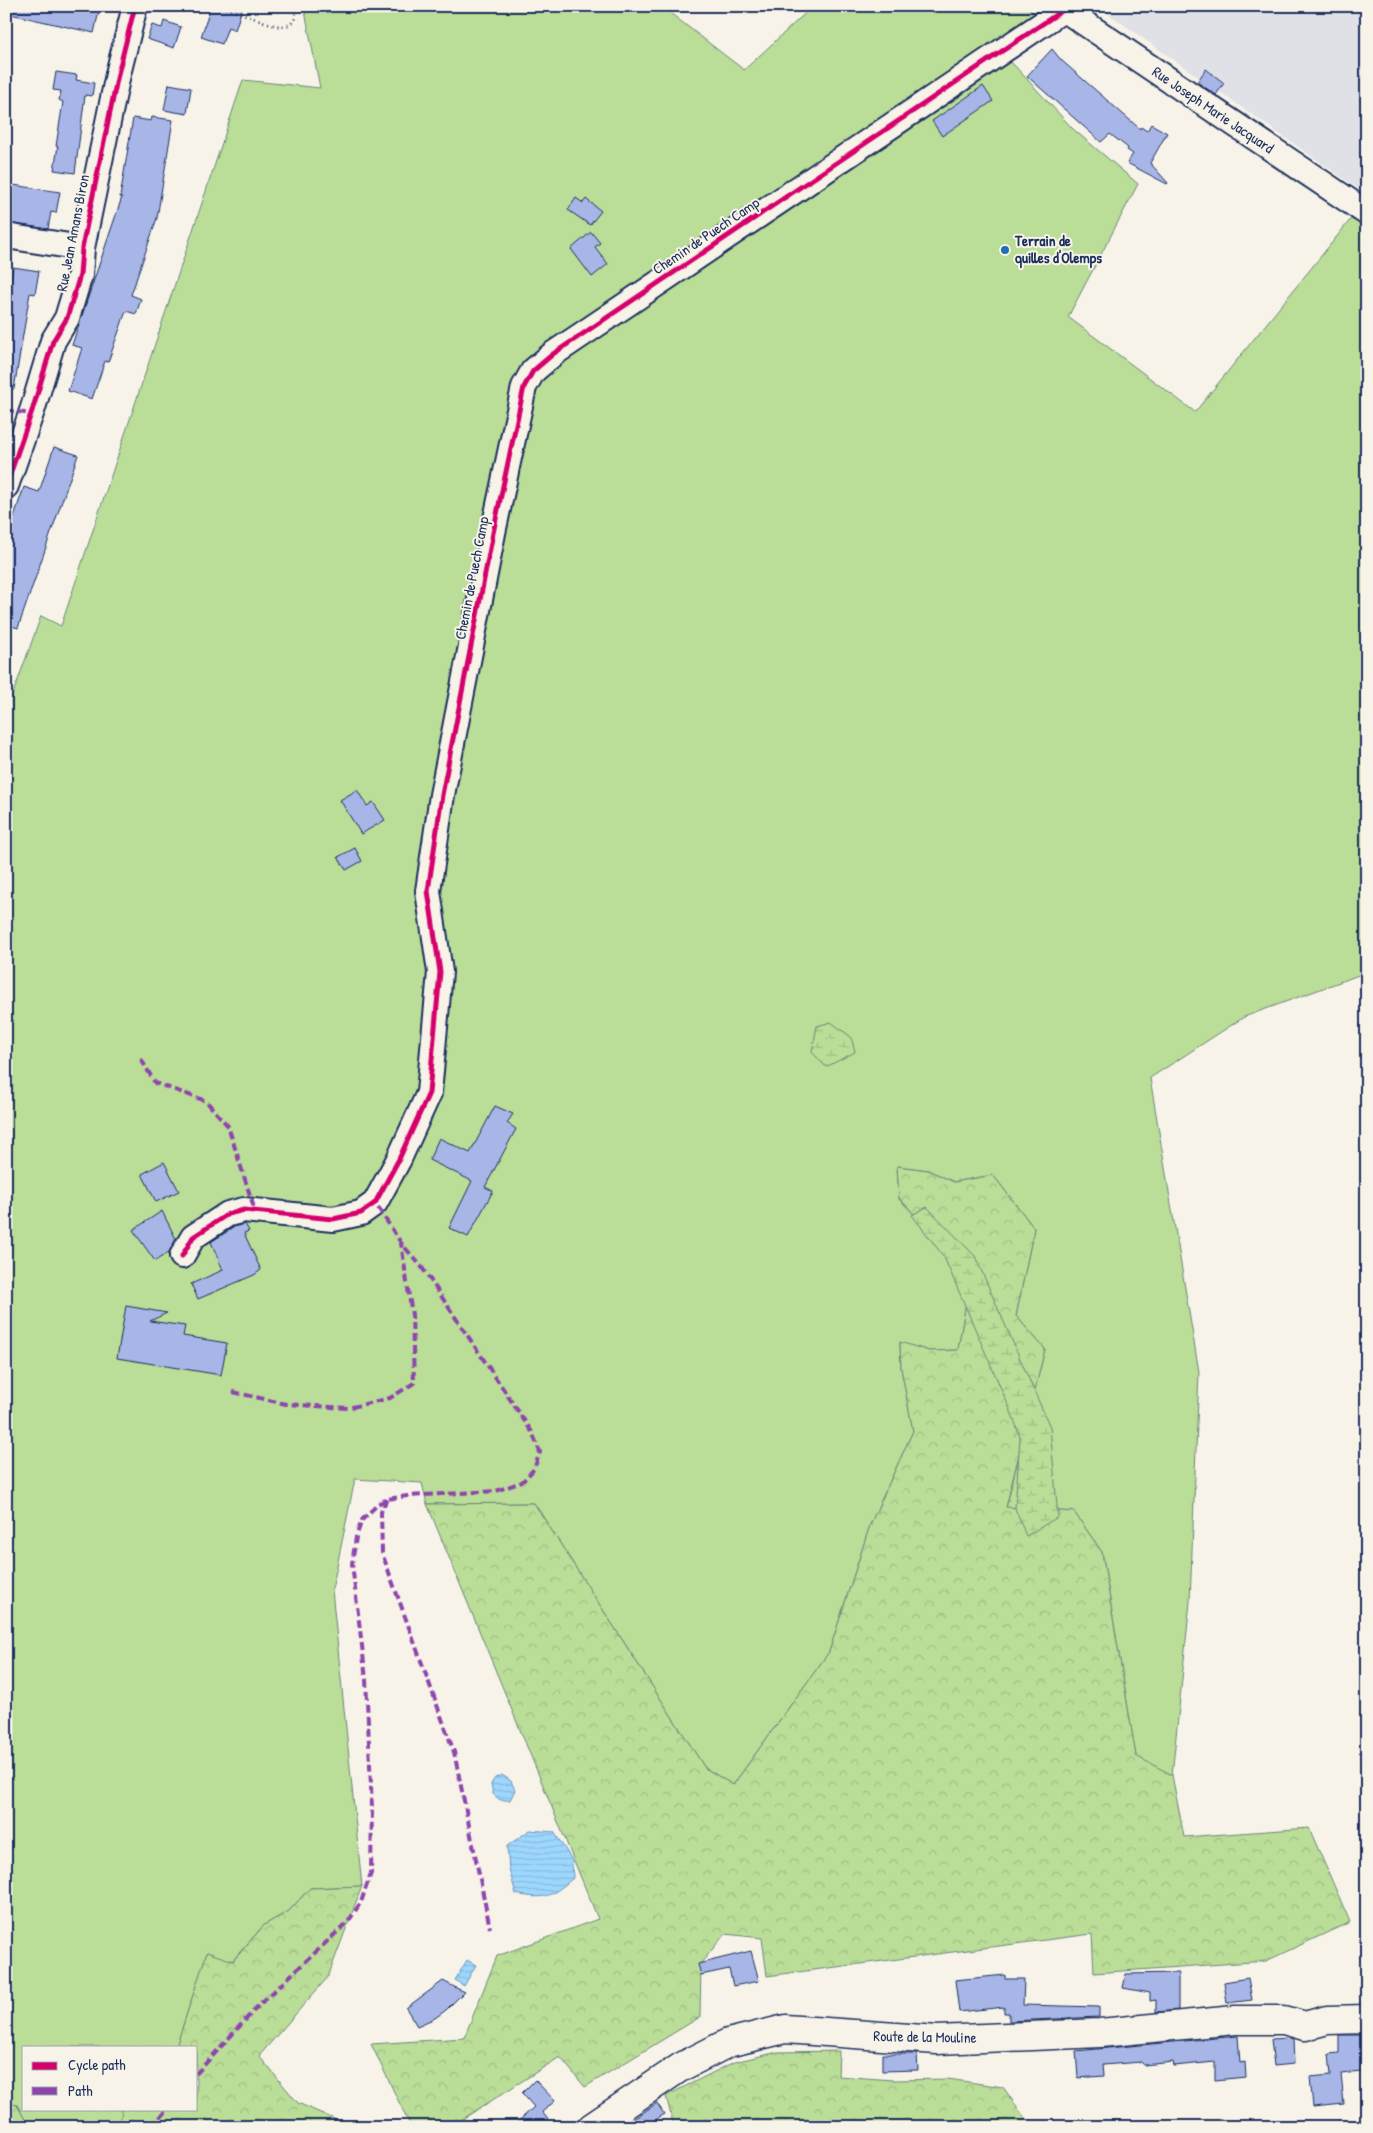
<svg xmlns="http://www.w3.org/2000/svg" width="1373" height="2133" viewBox="0 0 1373 2133" font-family="'Patrick Hand',sans-serif">
	<style>
		.built { fill: #dfe1e7 }
		.grass { fill: #badd97; stroke: #6a867a }
		.forest { fill: url(#forest-crowns); stroke: #6a867a }
		.wetland { fill: url(#wetland-marsh); stroke: #6a867a }
		.water { fill: url(#water-rules); stroke: #6a94be }
		.building { fill: #a7b6e6; stroke: #1b2f5e }
		.lines { fill: none; stroke-linecap: round; stroke-linejoin: round }
		.minor-casing { stroke: #1b2f5e; stroke-width: 28 }
		.major-casing { stroke: #1b2f5e; stroke-width: 31 }
		.path { stroke: #1b2f5e; stroke-width: 3; stroke-dasharray: 1 4; stroke-linecap: butt }
		.minor { stroke: #f7f3e8; stroke-width: 24 }
		.major { stroke: #f7f3e8; stroke-width: 28 }
		.quiet { stroke: #8e44ad; stroke-width: 4; stroke-dasharray: 8 4; stroke-linecap: butt }
		.cycleway-casing { stroke: #f7f3e8; stroke-width: 8 }
		.cycleway { stroke: #d6006c; stroke-width: 5 }
		.poi-dot { fill: #1f6fb2; stroke: #f7f3e8; stroke-width: 2 }
		.labels { text-anchor: middle; stroke-width: 4; stroke-linejoin: round; paint-order: stroke }
		.street-label { font-size: 15px; fill: #1b2f5e; stroke: #f7f3e8 }
		.poi-label { font-size: 15px; font-weight: bold; fill: #1b2f5e; stroke: #f7f3e8; text-anchor: start }
	</style>
	<defs>
		<pattern id="forest-crowns" width="20" height="18" patternUnits="userSpaceOnUse" patternTransform="scale(1.25)"><rect width="20" height="18" fill="#badd97"/><path d="M2 6a3 3 0 1 1 6 0M12 15a3 3 0 1 1 6 0" fill="none" stroke="#9fbe85"/></pattern>
		<pattern id="wetland-marsh" width="20" height="14" patternUnits="userSpaceOnUse" patternTransform="scale(1.25)"><rect width="20" height="14" fill="#badd97"/><path d="M1 5h8M5 5V1M11 12h8M15 12V8" fill="none" stroke="#9fbe85"/></pattern>
		<pattern id="water-rules" width="6" height="5" patternUnits="userSpaceOnUse" patternTransform="scale(1.25)"><rect width="6" height="5" fill="#9ed7fe"/><path d="M0 2.5h6" fill="none" stroke="#88b9dc"/></pattern>
	</defs>
	<rect width="100%" height="100%" fill="#f7f3e8"/>
	<filter id="ink" filterUnits="userSpaceOnUse"><feTurbulence type="fractalNoise" baseFrequency=".02" numOctaves="2"/><feDisplacementMap in="SourceGraphic" scale="10" xChannelSelector="R" yChannelSelector="G"/><feConvolveMatrix kernelMatrix="1 2 1 2 8 2 1 2 1" color-interpolation-filters="sRGB"/></filter>
	<g filter="url(#ink)">
		<path class="built" d="M 1097,6 L 1367,6 L 1367,195 Z"/>
		<path class="grass" d="M 304,6 L 661,6 L 744,70 L 813,6 L 1024,6 L 1034,13 L 1000,50 L 1073,129 L 1138,184 L 1068,317 L 1195,412 L 1351,219 L 1367,228 L 1367,972 L 1244,1017 L 1150,1078 L 1199,1372 L 1190,1602 L 1172,1775 L 1136,1757 L 1102,1552 L 1074,1512 L 1006,1508 L 1045,1349 L 1016,1316 L 1034,1228 L 993,1175 L 954,1182 L 928,1170 L 897,1166 L 899,1199 L 971,1273 L 958,1350 L 929,1351 L 900,1343 L 901,1368 L 913,1431 L 870,1525 L 829,1652 L 733,1785 L 705,1768 L 534,1503 L 427,1504 L 422,1483 L 355,1479 L 332,1590 L 362,1886 L 310,1888 L 289,1911 L 264,1925 L 232,1961 L 207,1953 L 176,2047 L 24,2047 L 24,2109 L 122,2109 L 120,2127 L 29,2127 L 17,2105 L 6,2102 L 6,708 L 8,708 L 41,616 L 61,626 L 243,80 L 320,88 Z"/>
		<g class="forest">
			<path d="M 897,1166 L 928,1170 L 954,1182 L 993,1175 L 1034,1228 L 1016,1316 L 1045,1349 L 1006,1507 L 1074,1512 L 1102,1552 L 1136,1756 L 1172,1775 L 1184,1837 L 1309,1828 L 1350,1922 L 1266,1961 L 1094,1973 L 1092,1934 L 767,1976 L 762,1938 L 725,1934 L 701,1963 L 700,2017 L 585,2087 L 560,2057 L 450,2127 L 411,2127 L 371,2044 L 464,2038 L 497,1956 L 598,1919 L 427,1504 L 534,1503 L 705,1768 L 733,1785 L 829,1652 L 870,1525 L 913,1431 L 901,1368 L 900,1342 L 929,1351 L 958,1350 L 971,1273 L 899,1198 Z"/>
			<path d="M 362,1886 L 328,1977 L 259,2056 L 298,2103 L 352,2127 L 120,2127 L 122,2109 L 196,2109 L 196,2047 L 176,2047 L 207,1952 L 233,1961 L 264,1925 L 289,1911 L 310,1888 Z"/>
			<path d="M 839,2051 L 838,2076 L 893,2080 L 948,2079 L 1003,2087 L 1031,2127 L 674,2127 L 666,2096 L 734,2062 L 778,2052 Z"/>
			<path d="M 6,2102 L 17,2105 L 29,2127 L 6,2127 Z"/>
		</g>
		<g class="wetland">
			<path d="M 831,1022 L 851,1037 L 855,1052 L 826,1067 L 812,1052 L 817,1026 Z"/>
			<path d="M 927,1207 L 975,1256 L 1050,1427 L 1058,1517 L 1026,1536 L 1015,1508 L 1020,1437 L 1012,1414 L 944,1257 L 912,1215 Z"/>
		</g>
		<g class="water">
			<path d="M 502,1775 L 511,1781 L 515,1790 L 510,1800 L 500,1800 L 493,1794 L 491,1784 L 495,1778 Z"/>
			<path d="M 530,1830 L 554,1832 L 572,1860 L 573,1878 C 551,1897 545,1900 516,1894 L 509,1869 L 507,1846 Z"/>
			<path d="M 467,1960 L 476,1965 L 464,1986 L 455,1980 Z"/>
		</g>
		<g class="building">
			<path d="M 6,6 L 77,6 L 99,11 L 94,33 L 6,13 Z"/>
			<path d="M 211,6 L 243,6 L 235,30 L 228,27 L 222,44 L 201,37 Z"/>
			<path d="M 164,21 L 181,27 L 174,48 L 147,39 L 152,25 L 162,28 Z"/>
			<path d="M 1052,49 L 1061,60 L 1140,129 L 1141,127 L 1147,131 L 1151,124 L 1167,133 L 1150,163 L 1168,183 L 1167,184 L 1127,163 L 1133,154 L 1127,150 L 1128,148 L 1110,134 L 1101,142 L 1027,76 Z"/>
			<path d="M 1206,69 L 1224,83 L 1216,95 L 1197,82 Z"/>
			<path d="M 56,72 L 77,75 L 76,80 L 94,83 L 92,96 L 85,95 L 75,173 L 54,170 L 58,146 L 56,146 L 63,102 L 59,100 L 61,91 L 53,90 Z"/>
			<path d="M 169,84 L 191,88 L 187,114 L 164,110 Z"/>
			<path d="M 983,86 L 993,101 L 942,136 L 932,121 Z"/>
			<path d="M 152,117 L 173,120 L 157,218 L 131,295 L 141,299 L 136,314 L 126,311 L 108,362 L 105,361 L 92,399 L 68,391 L 82,348 L 72,345 L 122,197 L 120,197 L 133,118 L 151,121 Z"/>
			<path d="M 6,184 L 60,192 L 56,213 L 51,212 L 48,229 L 6,223 Z"/>
			<path d="M 576,198 L 583,203 L 586,199 L 601,211 L 590,225 L 568,210 Z"/>
			<path d="M 591,232 L 600,243 L 595,247 L 608,264 L 592,277 L 571,249 Z"/>
			<path d="M 13,267 L 39,271 L 35,294 L 30,293 L 14,389 L 6,388 L 6,309 Z"/>
			<path d="M 54,447 L 78,455 L 18,628 L 6,624 L 6,540 L 24,487 L 39,492 Z"/>
			<path d="M 357,790 L 367,806 L 373,802 L 385,820 L 361,834 L 340,800 Z"/>
			<path d="M 355,848 L 362,861 L 346,870 L 338,857 Z"/>
			<path d="M 495,1106 L 513,1114 L 507,1123 L 516,1129 L 485,1187 L 493,1191 L 468,1237 L 449,1228 L 472,1181 L 429,1160 L 439,1138 L 470,1153 Z"/>
			<path d="M 164,1162 L 179,1191 L 156,1202 L 142,1174 Z"/>
			<path d="M 162,1211 L 176,1239 L 169,1252 L 155,1261 L 133,1230 Z"/>
			<path d="M 245,1224 L 249,1231 L 244,1233 L 261,1270 L 254,1275 L 198,1299 L 191,1284 L 223,1270 L 211,1242 L 234,1227 Z"/>
			<path d="M 126,1306 L 167,1313 L 150,1321 L 185,1326 L 183,1336 L 227,1343 L 221,1375 L 117,1358 Z"/>
			<path d="M 751,1951 L 759,1981 L 733,1986 L 729,1969 L 701,1975 L 698,1964 Z"/>
			<path d="M 1178,1973 L 1178,2010 L 1156,2012 L 1156,2000 L 1150,2001 L 1150,1993 L 1123,1988 L 1126,1974 Z"/>
			<path d="M 1005,1975 L 1005,1979 L 1024,1979 L 1023,2005 L 1099,2007 L 1099,2017 L 1009,2021 L 1009,2013 L 1004,2013 L 1004,2007 L 959,2012 L 955,1980 Z"/>
			<path d="M 1248,1978 L 1252,2000 L 1227,2003 L 1224,1982 Z"/>
			<path d="M 443,1981 L 464,1992 L 446,2010 L 435,2018 L 417,2026 L 406,2008 Z"/>
			<path d="M 1339,2035 L 1367,2035 L 1367,2058 L 1361,2058 L 1362,2072 L 1341,2074 L 1344,2104 L 1313,2107 L 1310,2077 L 1331,2075 L 1329,2054 L 1339,2053 Z"/>
			<path d="M 1238,2036 L 1240,2063 L 1245,2062 L 1246,2077 L 1215,2080 L 1215,2062 L 1174,2066 L 1173,2062 L 1144,2065 L 1141,2062 L 1103,2065 L 1104,2076 L 1078,2078 L 1076,2051 Z"/>
			<path d="M 1289,2038 L 1293,2039 L 1294,2064 L 1274,2066 L 1271,2039 Z"/>
			<path d="M 882,2054 L 917,2054 L 918,2070 L 882,2071 Z"/>
			<path d="M 535,2080 L 555,2101 L 542,2112 L 554,2127 L 512,2127 L 534,2107 L 522,2093 Z"/>
			<path d="M 657,2103 L 664,2114 L 646,2127 L 622,2127 Z"/>
		</g>
		<g class="lines">
			<defs>
				<g id="minor">
					<path d="M 1059,6 L 1367,213"/>
					<path d="M 6,236 L 82,248"/>
					<path d="M 6,486 L 33,408 L 53,341 L 67,318 L 80,275 L 82,248 L 118,74 L 135,6"/>
					<path d="M 182,1256 L 193,1237 L 228,1214 L 244,1210 L 333,1219 L 361,1213 L 375,1203 L 399,1159 L 429,1093 L 440,972 L 428,891 L 442,795 L 493,533 L 524,387 L 533,371 L 553,354 L 1063,10"/>
				</g>
				<path id="major" d="M 592,2127 L 681,2067 L 728,2043 L 785,2029 L 937,2040 L 1100,2033 L 1235,2020 L 1284,2020 L 1305,2026 L 1327,2020 L 1367,2019"/>
			</defs>
			<use href="#minor" class="minor-casing"/>
			<use href="#major" class="major-casing"/>
			<path class="path" d="M 221,6 L 276,26 L 290,25 L 295,19 L 296,6"/>
			<use href="#minor" class="minor"/>
			<use href="#major" class="major"/>
			<g class="quiet">
				<path d="M 6,410 L 31,414"/>
				<path d="M 141,1059 L 155,1083 L 206,1101 L 228,1126 L 255,1211"/>
				<path d="M 233,1392 L 286,1404 L 348,1408 L 390,1398 L 414,1383 L 412,1315 L 401,1243"/>
				<path d="M 387,1499 L 381,1512 L 382,1553 L 454,1752 L 490,1928"/>
				<path d="M 196,2074 L 259,2005 L 348,1922 L 361,1902 L 371,1873 L 372,1808 L 366,1679 L 352,1564 L 356,1537 L 362,1520 L 378,1504 L 387,1499 L 407,1496 L 496,1491 L 522,1482 L 534,1469 L 540,1452 L 532,1432 L 421,1266 L 401,1243 L 375,1203"/>
				<path d="M 152,2127 L 167,2109"/>
			</g>
			<defs>
				<g id="cycleway">
					<path d="M 6,486 L 33,408 L 53,341 L 67,318 L 80,275 L 82,248 L 118,74 L 135,6"/>
					<path d="M 182,1256 L 193,1237 L 228,1214 L 244,1210 L 333,1219 L 361,1213 L 375,1203 L 399,1159 L 429,1093 L 440,972 L 428,891 L 442,795 L 493,533 L 524,387 L 533,371 L 553,354 L 1063,10"/>
				</g>
			</defs>
			<use href="#cycleway" class="cycleway-casing"/>
			<use href="#cycleway" class="cycleway"/>
		</g>
	</g>
	<circle class="poi-dot" cx="1005" cy="250" r="5"/>
	<g class="labels">
		<g class="street-label">
			<text transform="translate(1213 110) rotate(34)" y="5">Rue Joseph Marie Jacquard</text>
			<text transform="translate(73 233) rotate(-79)" y="5">Rue Jean Amans Biron</text>
			<text transform="translate(706 236) rotate(-34)" y="5">Chemin de Puech Camp</text>
			<text transform="translate(472 578) rotate(-79)" y="5">Chemin de Puech Camp</text>
			<text transform="translate(925 2037) rotate(1)" y="5">Route de la Mouline</text>
		</g>
		<g class="poi-label">
			<text x="1015" y="246">Terrain de<tspan x="1015" dy="17">quilles d'Olemps</tspan></text>
		</g>
	</g>
	<rect width="1373" height="2133" fill="none" stroke="#f7f3e8" stroke-width="25"/>
	<rect x="12" y="12" width="1348" height="2108" fill="none" stroke="#1b2f5e" stroke-width="2" filter="url(#ink)"/>
	<rect x="22" y="2046" width="175" height="65" fill="#f7f3e8" stroke="#9fa5b1"/>
	<rect x="32" y="2062" width="25" height="8" fill="#d6006c" stroke="#9fa5b1"/>
	<text x="68" y="2070" font-size="15" fill="#1b2f5e">Cycle path</text>
	<rect x="32" y="2087" width="25" height="8" fill="#8e44ad" stroke="#9fa5b1"/>
	<text x="68" y="2096" font-size="15" fill="#1b2f5e">Path</text>
</svg>
